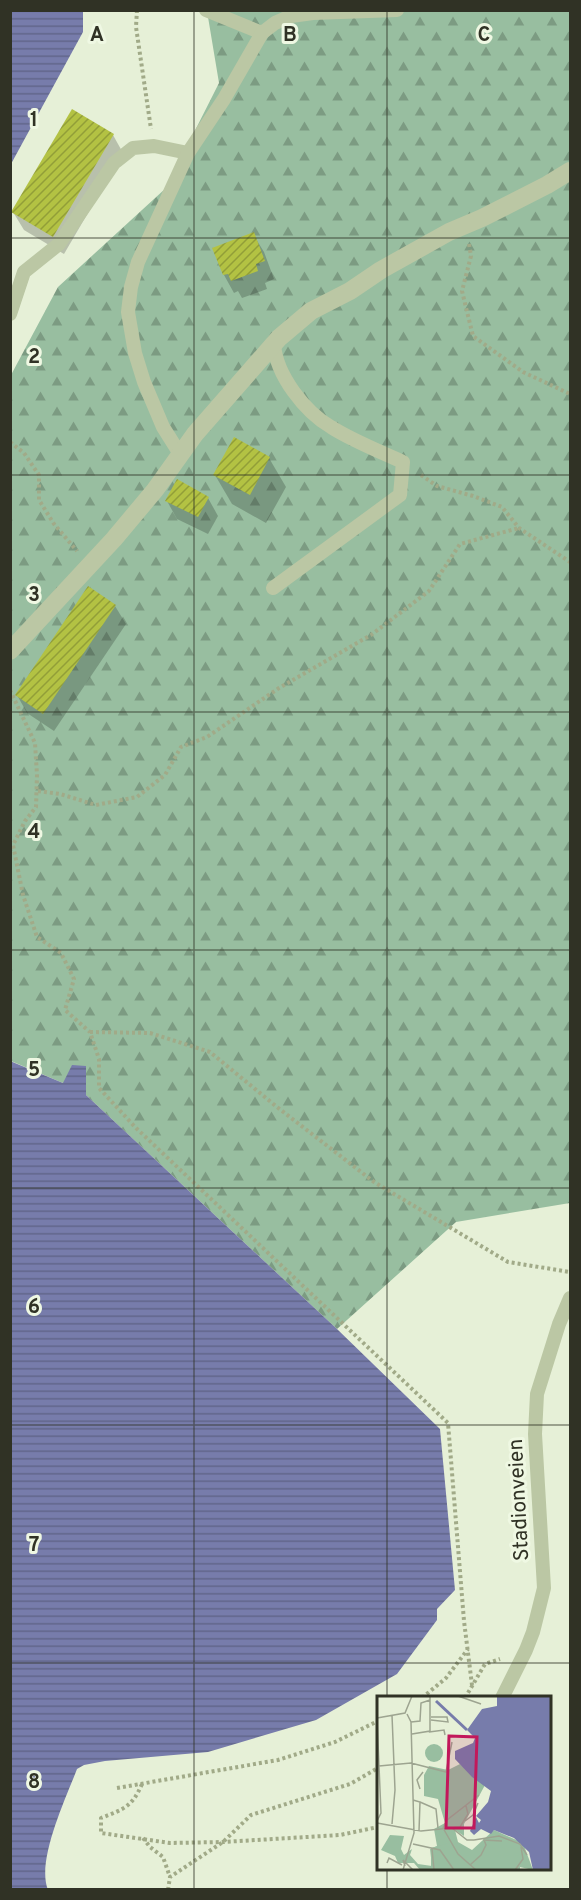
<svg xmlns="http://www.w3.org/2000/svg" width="581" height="1900" viewBox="0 0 581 1900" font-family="Overpass,sans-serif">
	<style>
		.forest { fill: url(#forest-firs) }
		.water { fill: url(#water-rules) }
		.shadow { fill: #0003 }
		.building { fill: url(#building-hatch) }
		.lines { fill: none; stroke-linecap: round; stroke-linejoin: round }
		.path { stroke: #a1aa88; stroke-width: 4; stroke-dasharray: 3 3; stroke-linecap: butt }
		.lane { stroke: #bbc7a4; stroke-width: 14 }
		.street { stroke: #bbc7a4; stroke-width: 18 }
		.grid { fill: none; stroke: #303225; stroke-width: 1.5; stroke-opacity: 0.55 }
		.labels { text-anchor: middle; stroke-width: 6; stroke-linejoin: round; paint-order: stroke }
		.street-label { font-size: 21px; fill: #303225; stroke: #eff8e3 }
		.inset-river { fill: none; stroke: #777cab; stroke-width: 3 }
		.inset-road { fill: none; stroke: #9da490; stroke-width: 1.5 }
		.view { fill: #c2185b; fill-opacity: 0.15; stroke: #c2185b; stroke-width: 3 }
		.inset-edge { fill: none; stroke: #303225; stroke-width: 3 }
		.grid-label { font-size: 20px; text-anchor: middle; font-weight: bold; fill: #303225; stroke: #eff8e3; stroke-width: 6; stroke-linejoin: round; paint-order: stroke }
	</style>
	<defs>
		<pattern id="forest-firs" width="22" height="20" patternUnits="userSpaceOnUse" patternTransform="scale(1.5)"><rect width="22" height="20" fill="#98bea0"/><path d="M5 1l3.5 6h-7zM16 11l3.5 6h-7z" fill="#7c9b82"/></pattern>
		<pattern id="water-rules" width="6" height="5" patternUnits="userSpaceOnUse" patternTransform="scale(1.5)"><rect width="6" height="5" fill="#777cab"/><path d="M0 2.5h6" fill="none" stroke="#62668b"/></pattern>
		<pattern id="building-hatch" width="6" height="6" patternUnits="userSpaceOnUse" patternTransform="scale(1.5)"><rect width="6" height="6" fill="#b3c243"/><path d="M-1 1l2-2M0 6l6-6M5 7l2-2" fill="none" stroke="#929e38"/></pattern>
	</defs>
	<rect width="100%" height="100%" fill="#e6f0d7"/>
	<path class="forest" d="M 207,11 L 570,11 L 570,1203 L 456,1222 L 337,1329 L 86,1095 L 63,1083 L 11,1061 L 11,375 L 58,287 L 166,188 L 219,83 Z"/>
	<g class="water">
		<path d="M 11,10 L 83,11 L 83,32 L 11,164 Z"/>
		<path d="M 10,1061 L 63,1083 L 72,1065 L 86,1066 L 86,1095 L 337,1329 L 440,1429 L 455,1590 L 437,1609 L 437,1620 L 397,1674 L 316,1720 L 208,1752 L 105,1761 L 84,1765 L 77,1769 C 66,1798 36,1861 48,1890 L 10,1889 Z"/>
	</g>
	<g class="shadow">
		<path d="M 113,135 L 123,153 L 64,254 L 24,230 L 13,212 Z"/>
		<path d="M 253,234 L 264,252 L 274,279 L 265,283 L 267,289 L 242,298 L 238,291 L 234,293 L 224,275 L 214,248 Z"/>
		<path d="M 269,458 L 286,487 L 266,523 L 232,504 L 215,475 Z"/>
		<path d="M 208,498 L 218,516 L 208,534 L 177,519 L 167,501 Z"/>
		<path d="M 89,588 L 115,606 L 126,624 L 54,731 L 27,713 L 17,695 Z"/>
	</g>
	<g class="building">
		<path d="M 72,109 L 114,134 L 53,237 L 11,212 Z"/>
		<path d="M 254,232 L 265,261 L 256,264 L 258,271 L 231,281 L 228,274 L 223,275 L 212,248 Z"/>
		<path d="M 234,437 L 270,457 L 250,495 L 213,475 Z"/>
		<path d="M 177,479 L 209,497 L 198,517 L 165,501 Z"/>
		<path d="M 88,586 L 116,605 L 43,714 L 15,695 Z"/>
	</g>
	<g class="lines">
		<g class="path">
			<path d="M 137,10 L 136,27 L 151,129"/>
			<path d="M 469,244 L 471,256 L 462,291 L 473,336 L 523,372 L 570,394"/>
			<path d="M 10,442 L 24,453 L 39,475 L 39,500 L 54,524 L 77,551"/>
			<path d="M 421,475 L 437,486 L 473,496 L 502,507 L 519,528 L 570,562"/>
			<path d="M 10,690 L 35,743 L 37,775 L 36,807 L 25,821 L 13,845 L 23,895 L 37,937 L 61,953 L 74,979 L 65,1010 L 90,1032 L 99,1059 L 99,1088 L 136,1128 L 448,1423 L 464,1621 L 472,1685"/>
			<path d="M 38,791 L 60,794 L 96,805 L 137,797 L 165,775 L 181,747 L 207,737 L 279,688 L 371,635 L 429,591 L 460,544 L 519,528"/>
			<path d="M 90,1032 L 150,1033 L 210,1052 L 277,1107 L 374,1182 L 508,1262 L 570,1272"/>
			<path d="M 422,1698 L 446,1678 L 468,1649"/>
			<path d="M 465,1698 L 485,1664 L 500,1659"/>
			<path d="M 142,1784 C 132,1807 124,1809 101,1818 L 101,1833 L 170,1843 L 223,1842 L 340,1835 L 378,1827"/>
			<path d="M 117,1788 L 278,1760 L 335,1742 L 378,1721"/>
			<path d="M 143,1838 L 150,1847 L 163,1857 L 170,1877"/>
			<path d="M 168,1890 L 170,1877 L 223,1842 L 251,1815 L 350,1784 L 378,1768"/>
		</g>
		<g class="lane">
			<path d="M 206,10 L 262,33"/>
			<path d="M 10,314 L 24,272 L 59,244 L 114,163 L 133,148 L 154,146 L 188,153"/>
			<path d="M 180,454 L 163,427 L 144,382 L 135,353 L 128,312 L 131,287 L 138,262 L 188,153 L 224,99 L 262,33 L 275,23 L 291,16 L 313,13 L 397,10"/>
			<path d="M 273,588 L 400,495 L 403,462 C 379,451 353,441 331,427 C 305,412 276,375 274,344"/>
			<path d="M 502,1698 L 526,1650 L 533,1632 L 544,1588 L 535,1434 L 537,1394 L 559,1324 L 570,1298"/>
		</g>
		<path class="street" d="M 10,651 L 114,539 L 155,490 L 195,434 L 279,338 L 311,311 L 350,291 L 381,270 L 449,232 L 482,218 L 547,185 L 570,171"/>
	</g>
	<path class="grid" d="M 194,10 L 194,1890M 387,10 L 387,1698M 10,238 L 570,238M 10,475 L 570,475M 10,712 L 570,712M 10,950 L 570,950M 10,1188 L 570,1188M 10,1425 L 570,1425M 10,1663 L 570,1663M 387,1868 L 387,1890"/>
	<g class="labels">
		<g class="street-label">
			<text transform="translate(518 1500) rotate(-93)" y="7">Stadionveien</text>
		</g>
	</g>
	<g transform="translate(377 1696)">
		<rect width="174" height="174" fill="#e6f0d7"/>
		<path d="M 83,68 L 108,89 L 87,128 L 87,140 L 78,134 L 81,146 L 95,154 L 117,134 L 146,147 L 156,174 L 143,171 L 143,174 L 43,174 L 37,167 L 21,167 L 18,160 L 4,154 L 13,139 L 27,140 L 24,153 L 27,159 L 35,153 L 33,159 L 41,168 L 55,170 L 53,153 L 60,150 L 57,133 L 68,127 L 61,103 L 47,100 L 47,79 L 52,70 L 71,74 Z" fill="#98bea0"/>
		<path d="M 72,147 L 91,170 L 91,174 L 54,174 L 54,152 Z" fill="#98bea0"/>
		<path d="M48 57a9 9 0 1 1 18 0a9 9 0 1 1-18 0Z" fill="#98bea0"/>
		<path d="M 120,0 L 174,0 L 174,174 L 156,174 L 152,156 L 137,142 L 117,134 L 114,138 L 104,133 L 97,139 L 93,135 L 99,121 L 102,127 L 104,124 L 99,120 L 111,106 L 114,95 L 95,81 L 78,63 L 78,55 L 96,47 L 98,42 L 90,34 L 105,13 L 120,10 Z" fill="#777cab"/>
		<path class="inset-river" d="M 59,5 L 90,34"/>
		<path class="inset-road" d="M 81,0 L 104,8M 15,19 L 18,94 L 15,128M 54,21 L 70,21 L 71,26 L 54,24M 0,22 L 28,17 L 35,0M 0,23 L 4,117 L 0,125M 34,26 L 43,25 L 44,7 L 53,4M 52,36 L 67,34 L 68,39M 35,38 L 53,35 L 53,0M 2,70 L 34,67 L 69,76 L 75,46M 43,93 L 40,84 L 46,76M 36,104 L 43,106 L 42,135M 43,106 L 59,113 L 61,132M 88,125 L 96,119 L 101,107M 0,127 L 44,135 L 83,131 L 91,118 L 89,110M 66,132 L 81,158 L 99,174M 66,132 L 70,124 L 102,99M 75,132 L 90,144 L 97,144M 97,144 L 122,140 L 143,148 L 150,159M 106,144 L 125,145M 36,148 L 63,154 L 77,174M 55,153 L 57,174M 10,167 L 12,162 L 25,169M 93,169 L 104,159 L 109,149 L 107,144M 28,170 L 26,164 L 36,174M 26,174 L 37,137 L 34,26 L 30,18M 138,174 L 146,163 L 144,151"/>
		<path class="view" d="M 72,40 L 100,41 L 97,132 L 69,132 Z"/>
		<rect width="174" height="174" class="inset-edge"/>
	</g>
	<g class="grid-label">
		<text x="97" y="41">A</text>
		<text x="290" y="41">B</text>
		<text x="484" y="41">C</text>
		<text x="34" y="126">1</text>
		<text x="34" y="363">2</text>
		<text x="34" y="601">3</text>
		<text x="34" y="838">4</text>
		<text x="34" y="1076">5</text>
		<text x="34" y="1313">6</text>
		<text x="34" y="1551">7</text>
		<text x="34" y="1788">8</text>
	</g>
	<rect width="581" height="1900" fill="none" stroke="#303225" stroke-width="24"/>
</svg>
